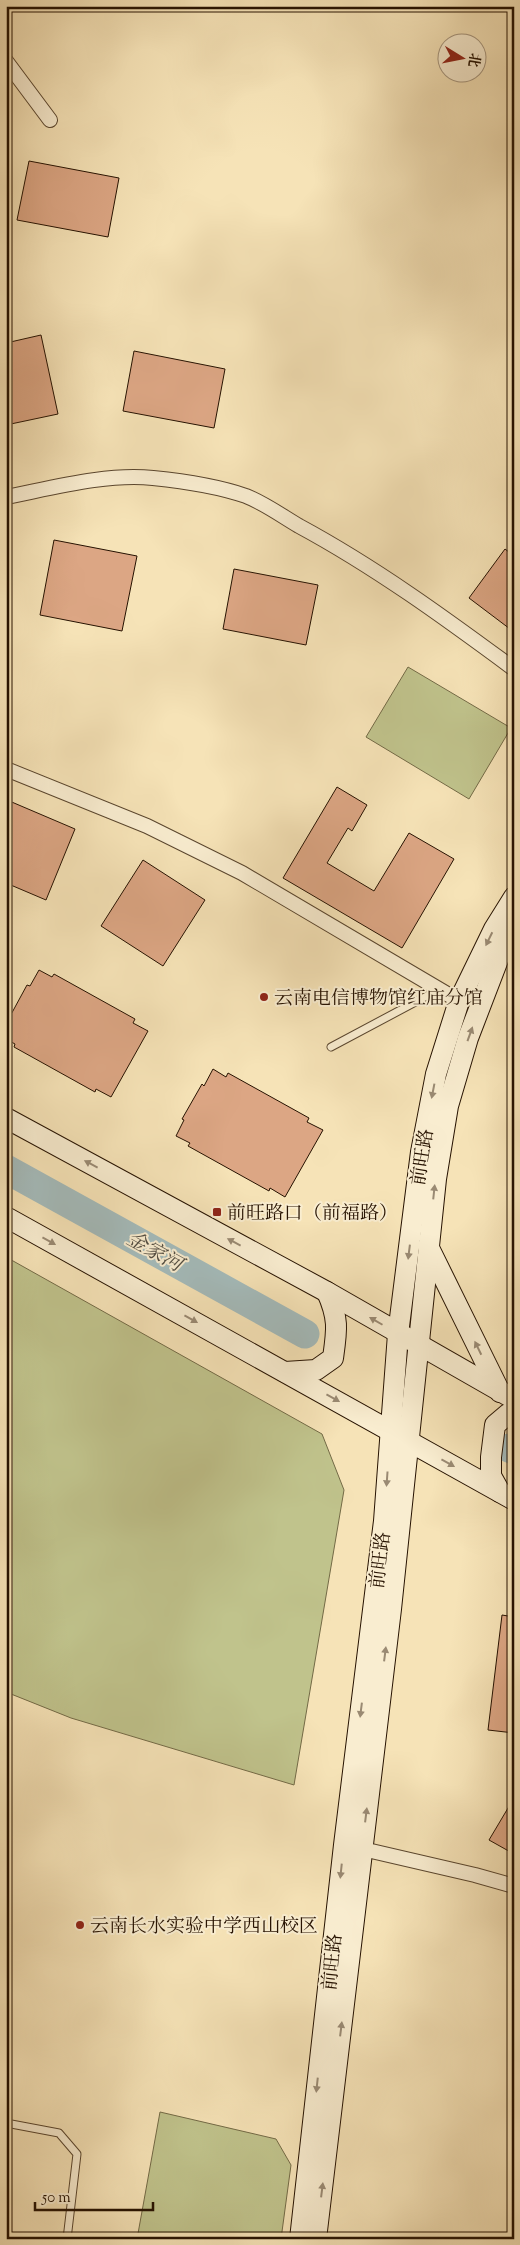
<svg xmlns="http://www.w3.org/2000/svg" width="520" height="2245" viewBox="0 0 520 2245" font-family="'Sorts Mill Goudy','Noto Serif SC',serif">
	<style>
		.green { fill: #c0c38c; stroke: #736a46 }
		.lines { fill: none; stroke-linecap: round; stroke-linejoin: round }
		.river { stroke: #a4bbbb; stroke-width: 29 }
		.building { fill: #dca684; stroke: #261201 }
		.lane-casing { stroke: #5a462e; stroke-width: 9 }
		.street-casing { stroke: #5a462e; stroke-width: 16 }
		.secondary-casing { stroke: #261201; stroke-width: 22 }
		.lane { stroke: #f9edd0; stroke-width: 7 }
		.street { stroke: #f9edd0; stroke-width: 14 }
		.secondary { stroke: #f9edd0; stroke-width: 20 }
		.oneway { fill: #9a8a73 }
		.poi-dot { fill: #8f2418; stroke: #f9edd0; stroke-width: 2 }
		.labels { text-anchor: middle; stroke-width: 4; stroke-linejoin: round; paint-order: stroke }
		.poi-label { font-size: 19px; fill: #261201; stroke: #f9edd0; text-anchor: start }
		.street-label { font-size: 19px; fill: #261201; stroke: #f9edd0 }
		.water-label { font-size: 20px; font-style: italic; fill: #524d42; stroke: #f9edd0 }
	</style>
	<rect width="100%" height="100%" fill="#f6e3b7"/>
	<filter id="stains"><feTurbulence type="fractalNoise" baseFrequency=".004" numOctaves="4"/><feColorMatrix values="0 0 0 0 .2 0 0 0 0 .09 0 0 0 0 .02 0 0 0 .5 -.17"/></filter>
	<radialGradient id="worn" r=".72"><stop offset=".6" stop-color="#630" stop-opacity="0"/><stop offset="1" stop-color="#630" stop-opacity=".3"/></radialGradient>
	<g class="green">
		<path d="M 408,667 L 511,728 L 469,799 L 366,737 Z"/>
		<path d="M 6,1257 L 322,1434 L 344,1490 L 294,1785 L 71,1718 L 6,1692 Z"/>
		<path d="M 160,2112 L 276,2139 L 291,2165 L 281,2239 L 137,2239 Z"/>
	</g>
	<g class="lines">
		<g class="river">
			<path d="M 6,1169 L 305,1334"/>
			<path d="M 509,1448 L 514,1450"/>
		</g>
	</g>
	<g class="building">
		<path d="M 29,161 L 119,178 L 108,237 L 17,220 Z"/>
		<path d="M 41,335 L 58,414 L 6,425 L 6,343 Z"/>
		<path d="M 134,351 L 225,369 L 214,428 L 123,411 Z"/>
		<path d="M 54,540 L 137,556 L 122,631 L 40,615 Z"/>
		<path d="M 505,549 L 514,556 L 514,632 L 469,598 Z"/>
		<path d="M 234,569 L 318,585 L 306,645 L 223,629 Z"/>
		<path d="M 337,787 L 367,805 L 352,831 L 348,828 L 327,863 L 374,891 L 409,833 L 454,859 L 402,948 L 283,878 Z"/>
		<path d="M 7,800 L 75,829 L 46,900 L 6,883 Z"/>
		<path d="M 143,860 L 205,900 L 163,966 L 101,926 Z"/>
		<path d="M 39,970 L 52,977 L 54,974 L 135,1019 L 133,1023 L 148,1031 L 111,1097 L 96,1089 L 95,1092 L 14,1047 L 15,1044 L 6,1039 L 6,1028 L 10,1021 L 8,1020 L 27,985 L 30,986 Z"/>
		<path d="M 213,1069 L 226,1077 L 228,1073 L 309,1118 L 307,1122 L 323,1130 L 285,1197 L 270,1188 L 269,1191 L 188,1146 L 190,1143 L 176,1136 L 184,1120 L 182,1119 L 202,1084 L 204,1086 Z"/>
		<path d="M 502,1615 L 514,1617 L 514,1733 L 488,1730 Z"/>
		<path d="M 514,1798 L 514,1854 L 489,1840 Z"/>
	</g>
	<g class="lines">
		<defs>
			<g id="lane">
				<path d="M 331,1047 L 438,990"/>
				<path d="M 6,2123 L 59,2133 L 77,2154 L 67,2239"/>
			</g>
			<g id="street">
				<path d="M 6,61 L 50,120"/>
				<path d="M 6,497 C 52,488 107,473 153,478 C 183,481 217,486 246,496 C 264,503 282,516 299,526 C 375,567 445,618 514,669"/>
				<path d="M 6,769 L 147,826 L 242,873 L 459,1001"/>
				<path d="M 354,1847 L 475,1875 L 514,1886"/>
			</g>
			<g id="secondary">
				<path d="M 6,1118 L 327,1292 L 514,1399"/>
				<path d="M 6,1217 L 514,1500"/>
				<path d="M 428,1246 L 500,1392"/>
				<path d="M 285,1372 L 316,1370 L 333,1358 C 337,1330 339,1319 327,1292"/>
				<path d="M 500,1492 L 491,1476 L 491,1457 L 495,1425 L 508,1414 L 514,1412"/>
				<path d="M 300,2239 L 344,1845 L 384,1521 L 398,1334 L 421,1152 L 436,1074 L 459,1001 L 494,929 L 514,897"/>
				<path d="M 316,2239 L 391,1609 L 436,1179 L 448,1106 L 468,1038 L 501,952 L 514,931"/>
			</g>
		</defs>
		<use href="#lane" class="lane-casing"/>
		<use href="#street" class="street-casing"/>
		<use href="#secondary" class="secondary-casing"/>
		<use href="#lane" class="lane"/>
		<use href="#street" class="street"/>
		<use href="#secondary" class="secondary"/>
	</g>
	<defs><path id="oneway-solid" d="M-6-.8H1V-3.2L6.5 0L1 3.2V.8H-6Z" transform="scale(1.25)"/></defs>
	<g class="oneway">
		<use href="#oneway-solid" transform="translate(489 939) rotate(116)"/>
		<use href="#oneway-solid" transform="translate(470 1034) rotate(-70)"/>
		<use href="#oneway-solid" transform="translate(433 1091) rotate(101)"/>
		<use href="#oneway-solid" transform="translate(91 1164) rotate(-152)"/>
		<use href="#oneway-solid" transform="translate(434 1192) rotate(-84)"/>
		<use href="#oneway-solid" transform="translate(49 1241) rotate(29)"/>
		<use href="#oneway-solid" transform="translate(234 1242) rotate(-152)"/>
		<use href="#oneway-solid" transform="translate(409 1252) rotate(97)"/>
		<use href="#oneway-solid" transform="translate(191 1319) rotate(29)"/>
		<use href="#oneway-solid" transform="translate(376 1321) rotate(-150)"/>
		<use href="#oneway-solid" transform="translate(478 1348) rotate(-116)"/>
		<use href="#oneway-solid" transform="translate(333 1398) rotate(29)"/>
		<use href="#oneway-solid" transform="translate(448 1463) rotate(29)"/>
		<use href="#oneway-solid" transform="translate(387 1479) rotate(94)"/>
		<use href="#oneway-solid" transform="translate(385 1654) rotate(-83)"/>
		<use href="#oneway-solid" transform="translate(361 1710) rotate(97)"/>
		<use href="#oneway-solid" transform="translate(366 1815) rotate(-83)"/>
		<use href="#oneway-solid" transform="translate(341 1871) rotate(96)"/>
		<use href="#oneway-solid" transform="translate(341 2029) rotate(-83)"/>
		<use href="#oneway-solid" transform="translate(317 2085) rotate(96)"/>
		<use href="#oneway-solid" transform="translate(322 2190) rotate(-83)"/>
	</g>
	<g class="poi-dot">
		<circle cx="264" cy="997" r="5"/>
		<rect x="212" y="1207" width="10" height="10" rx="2.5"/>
		<circle cx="80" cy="1925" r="5"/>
	</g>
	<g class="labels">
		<g class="poi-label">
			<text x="274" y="1004">云南电信博物馆红庙分馆</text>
			<text x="227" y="1219">前旺路口（前福路）</text>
			<text x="90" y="1932">云南长水实验中学西山校区</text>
		</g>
		<g class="street-label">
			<text transform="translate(421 1157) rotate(-81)" y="7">前旺路</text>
			<text transform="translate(379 1560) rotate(-83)" y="7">前旺路</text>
			<text transform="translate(331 1962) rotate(-84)" y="7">前旺路</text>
		</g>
		<g class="water-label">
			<text transform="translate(155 1251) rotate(29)" y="7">金家河</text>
		</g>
	</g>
	<rect width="520" height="2245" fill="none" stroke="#f6e3b7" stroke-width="25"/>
	<rect x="8" y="8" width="505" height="2230" fill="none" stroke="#261201" stroke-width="2.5"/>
	<rect x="12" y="12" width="495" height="2220" fill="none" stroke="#261201"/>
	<g transform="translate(462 58) rotate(100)"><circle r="24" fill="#f9edd0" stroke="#a5957d"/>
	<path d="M0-4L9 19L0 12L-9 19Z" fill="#8f2418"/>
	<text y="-8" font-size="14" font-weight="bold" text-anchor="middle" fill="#261201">北</text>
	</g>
	<path d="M35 2202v8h118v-8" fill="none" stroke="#261201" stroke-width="2.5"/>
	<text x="42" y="2202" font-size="15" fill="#261201" stroke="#f9edd0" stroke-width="4" paint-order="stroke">50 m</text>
	<rect width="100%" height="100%" filter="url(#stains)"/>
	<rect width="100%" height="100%" fill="url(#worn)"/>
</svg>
